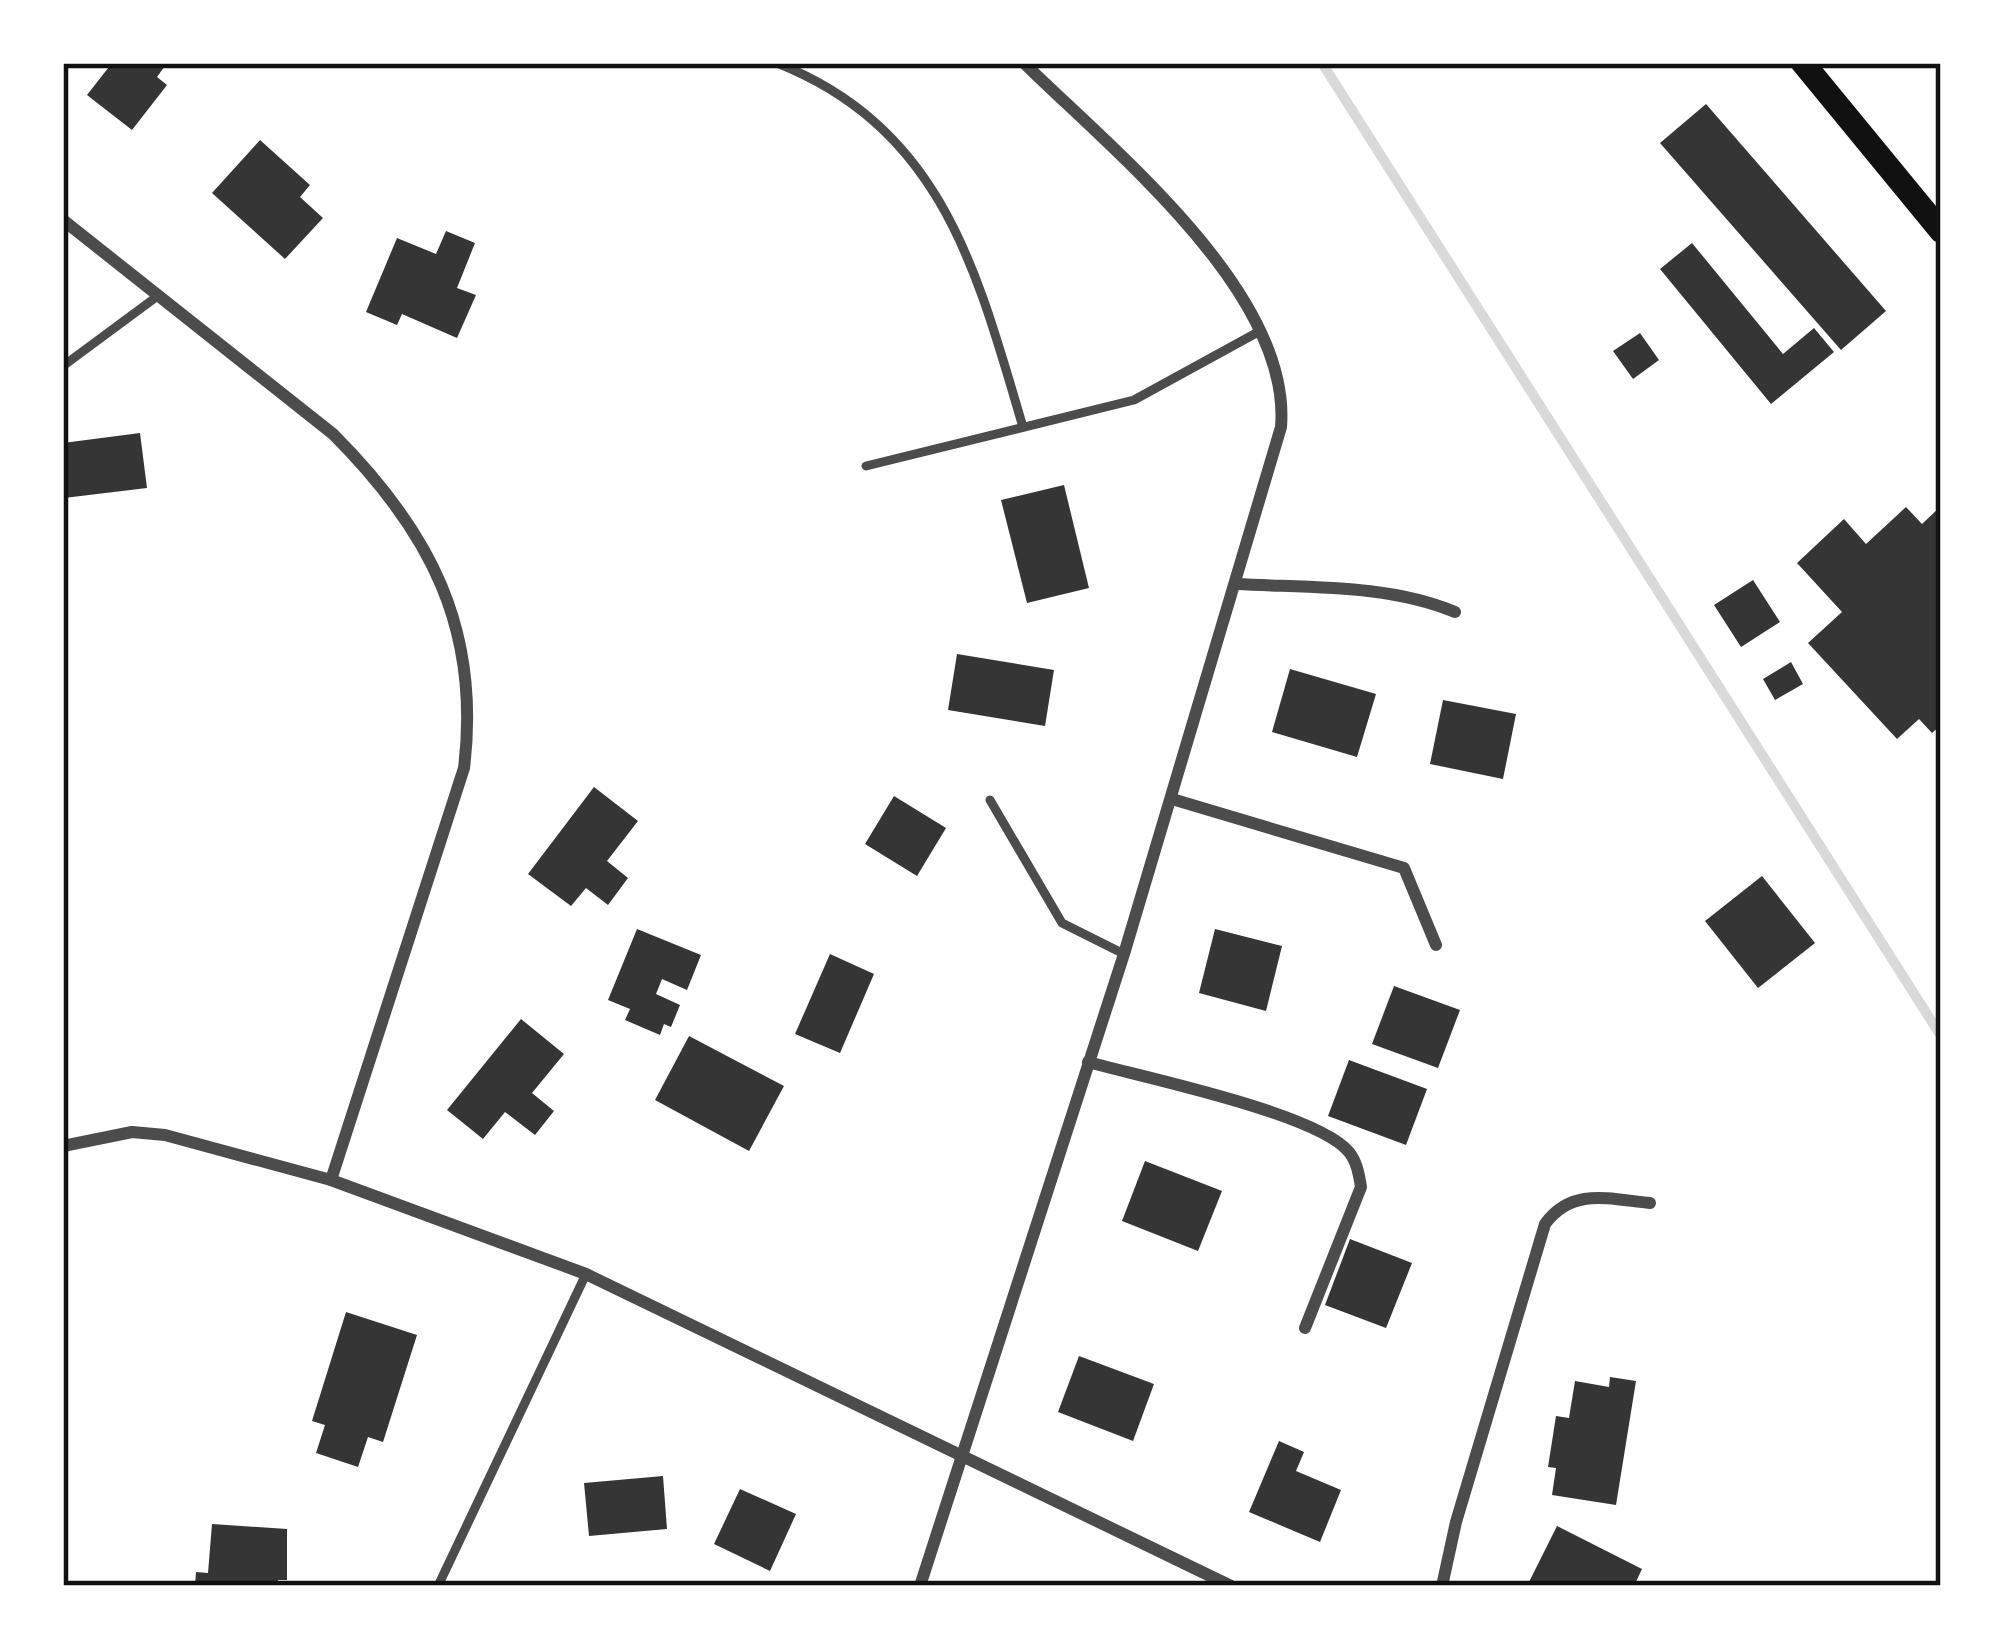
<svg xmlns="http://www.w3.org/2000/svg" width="2004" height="1649" viewBox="0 0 2004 1649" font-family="Roboto,sans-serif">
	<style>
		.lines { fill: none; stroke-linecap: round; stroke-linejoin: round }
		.stream { stroke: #d9d9d9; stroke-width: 10 }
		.building { fill: #353535 }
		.service { stroke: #4c4c4c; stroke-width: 9 }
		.minor { stroke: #4c4c4c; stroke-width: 12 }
		.secondary { stroke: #111; stroke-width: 24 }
		.neatline { fill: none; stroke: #111; stroke-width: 4.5 }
	</style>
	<rect width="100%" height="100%" fill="#fff"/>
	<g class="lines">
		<path class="stream" d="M 1322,63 L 1941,1036"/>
	</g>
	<g class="building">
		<path d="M 112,63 L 167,63 L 157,77 L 167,85 L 132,130 L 87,95 Z"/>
		<path d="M 1706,104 L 1886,311 L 1841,350 L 1660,143 Z"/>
		<path d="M 260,140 L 310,185 L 300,197 L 323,218 L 285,259 L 212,193 Z"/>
		<path d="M 446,231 L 475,243 L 457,288 L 476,295 L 457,338 L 402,314 L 397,325 L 366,312 L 397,238 L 436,254 Z"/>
		<path d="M 1692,243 L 1783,354 L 1814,328 L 1834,352 L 1771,404 L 1660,269 Z"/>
		<path d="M 1640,333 L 1659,360 L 1633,379 L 1613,351 Z"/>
		<path d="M 140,433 L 147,488 L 64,498 L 63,443 Z"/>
		<path d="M 1064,485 L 1089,588 L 1027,603 L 1001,500 Z"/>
		<path d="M 1941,506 L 1941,725 L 1932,733 L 1919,719 L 1897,739 L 1808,643 L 1842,612 L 1797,563 L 1844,519 L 1866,544 L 1906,507 L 1922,524 Z"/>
		<path d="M 1753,580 L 1780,622 L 1741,647 L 1714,605 Z"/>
		<path d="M 957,654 L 1054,670 L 1045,726 L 948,710 Z"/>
		<path d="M 1791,662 L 1803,684 L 1775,700 L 1763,679 Z"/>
		<path d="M 1290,669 L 1376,694 L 1357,757 L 1272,732 Z"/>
		<path d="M 1443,700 L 1516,714 L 1503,779 L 1430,764 Z"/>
		<path d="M 594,787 L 638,821 L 607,861 L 628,878 L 608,905 L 586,888 L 571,906 L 528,874 Z"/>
		<path d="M 894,796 L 946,828 L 917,876 L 865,844 Z"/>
		<path d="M 1762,876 L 1815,943 L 1758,988 L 1705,921 Z"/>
		<path d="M 637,929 L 701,955 L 687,990 L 662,979 L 656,994 L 680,1005 L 671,1027 L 664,1024 L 660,1035 L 625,1020 L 630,1009 L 608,1000 Z"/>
		<path d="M 1215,929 L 1282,946 L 1266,1011 L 1199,993 Z"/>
		<path d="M 830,954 L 874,974 L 840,1053 L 795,1034 Z"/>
		<path d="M 1394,986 L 1460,1010 L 1438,1068 L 1372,1044 Z"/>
		<path d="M 521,1019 L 564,1054 L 532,1093 L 554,1111 L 535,1135 L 505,1112 L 483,1139 L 447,1110 Z"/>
		<path d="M 689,1036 L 784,1086 L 749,1151 L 655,1100 Z"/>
		<path d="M 1349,1060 L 1427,1089 L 1406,1145 L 1328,1116 Z"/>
		<path d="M 1145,1161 L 1222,1191 L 1198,1251 L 1122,1221 Z"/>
		<path d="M 1350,1239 L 1412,1263 L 1386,1328 L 1325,1305 Z"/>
		<path d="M 346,1312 L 417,1335 L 383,1442 L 368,1437 L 358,1467 L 316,1453 L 325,1425 L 312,1421 Z"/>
		<path d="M 1079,1356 L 1154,1384 L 1133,1441 L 1058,1412 Z"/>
		<path d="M 1610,1377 L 1636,1381 L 1616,1505 L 1552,1495 L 1556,1468 L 1548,1467 L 1556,1416 L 1569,1418 L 1575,1381 L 1609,1387 Z"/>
		<path d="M 1279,1441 L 1304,1452 L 1296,1471 L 1341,1490 L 1320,1542 L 1249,1512 Z"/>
		<path d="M 663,1476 L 667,1529 L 589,1536 L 584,1483 Z"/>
		<path d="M 740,1489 L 796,1514 L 770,1571 L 714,1544 Z"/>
		<path d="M 212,1524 L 287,1529 L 287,1580 L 278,1580 L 277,1586 L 195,1586 L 196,1572 L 208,1573 Z"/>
		<path d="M 1557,1526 L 1642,1569 L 1634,1586 L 1529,1582 Z"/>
	</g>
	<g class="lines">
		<g class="service">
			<path d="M 777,63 C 943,129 977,272 1023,427"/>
			<path d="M 63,366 L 159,295"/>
			<path d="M 866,466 L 1134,400 L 1260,331"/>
			<path d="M 990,800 L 1062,923 L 1124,954"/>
			<path d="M 438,1586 L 586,1274"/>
		</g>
		<g class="minor">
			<path d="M 63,220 L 333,434 C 430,531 481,629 464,768 L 331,1180"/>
			<path d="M 1237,584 C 1309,588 1388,584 1455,612"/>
			<path d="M 1172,799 L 1404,868 L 1436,945"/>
			<path d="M 1088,1062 C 1142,1077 1317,1113 1349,1152 C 1357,1162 1359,1175 1361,1187 L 1305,1328"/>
			<path d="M 63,1146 L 132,1132 L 165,1135 L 331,1180 L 586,1274 L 1231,1586"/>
			<path d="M 920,1586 L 1124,954 L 1281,427 C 1292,293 1112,150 1024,63"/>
			<path d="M 1442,1586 L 1456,1522 L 1545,1224 C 1572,1187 1609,1199 1650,1203"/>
		</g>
		<path class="secondary" d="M 1803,63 L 1941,231"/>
	</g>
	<rect width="2004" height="1649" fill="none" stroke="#ffffff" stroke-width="132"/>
	<rect x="66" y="66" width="1872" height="1517" class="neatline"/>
</svg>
